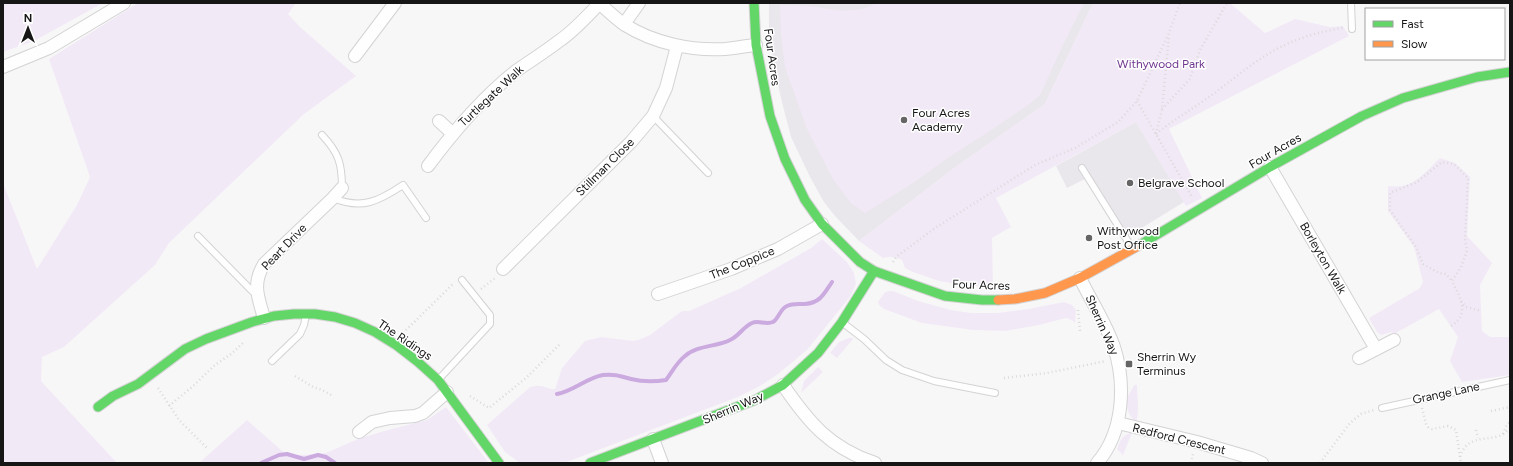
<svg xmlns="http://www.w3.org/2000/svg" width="1513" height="466" viewBox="0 0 1513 466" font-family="Figtree,sans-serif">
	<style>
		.built { fill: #e9e6ec }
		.green { fill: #f2e9f7 }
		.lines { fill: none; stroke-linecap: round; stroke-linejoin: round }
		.stream { stroke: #caaadf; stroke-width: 4 }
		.lane-casing { stroke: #d4d3d4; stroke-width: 8 }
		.street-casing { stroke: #d4d3d4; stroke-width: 14 }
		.fast-casing { stroke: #d4d3d4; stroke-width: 11 }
		.slow-casing { stroke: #d4d3d4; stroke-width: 11 }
		.path { stroke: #dbdadb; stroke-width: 2.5; stroke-dasharray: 1 3; stroke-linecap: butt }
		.lane { stroke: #fefefe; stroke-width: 6 }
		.street { stroke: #fefefe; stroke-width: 12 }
		.fast { stroke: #63d668; stroke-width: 9 }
		.slow { stroke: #ff974d; stroke-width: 9 }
		.poi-dot { fill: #666566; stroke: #fff; stroke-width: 1.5 }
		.labels { text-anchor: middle; stroke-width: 3; stroke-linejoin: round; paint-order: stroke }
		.street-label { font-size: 12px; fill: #171617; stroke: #fff }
		.park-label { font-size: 12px; fill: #713891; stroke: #fff }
		.poi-label { font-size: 12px; fill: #171617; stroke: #fff; text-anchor: start }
	</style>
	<rect width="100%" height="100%" fill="#f8f7f8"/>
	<g class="built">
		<path d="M 769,3 L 1093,3 L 1045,104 L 957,166 L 859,241 L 835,216 L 824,202 L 810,177 L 791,137 L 782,102 L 774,68 L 769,31 Z"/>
		<path d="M 1136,122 L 1184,202 L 1122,240 L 1085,179 L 1067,188 L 1056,166 Z"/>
	</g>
	<g class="green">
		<path d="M 3,3 L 103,3 L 34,41 L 3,52 Z"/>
		<path d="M 138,3 L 296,3 L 288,14 L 299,26 L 356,76 L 304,114 L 169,243 L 155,265 L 64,347 L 42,357 L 41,381 L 117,463 L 3,463 L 3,183 L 37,269 L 77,205 L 90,177 L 49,59 Z"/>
		<path d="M 876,3 L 1084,3 L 1062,47 L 1040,95 L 1028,105 L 987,133 L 952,155 L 913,183 L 865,213 L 851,203 L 833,179 L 807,129 L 785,67 L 781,34 L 780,5 C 792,6 805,5 818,7 C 838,11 858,14 876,3 Z"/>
		<path d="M 1093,3 L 1230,3 L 1265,33 L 1295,19 L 1330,27 L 1343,26 L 1349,36 L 1169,129 L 1202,198 L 1186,206 L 1136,122 L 996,198 L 1011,227 L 992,238 L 993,287 L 969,286 L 939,281 L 913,272 L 905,268 L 902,260 C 895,257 891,256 883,258 L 859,241 L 957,166 L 1045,104 Z"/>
		<path d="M 1440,158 L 1455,163 L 1470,177 L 1467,236 L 1492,263 L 1480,285 L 1482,331 L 1490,337 L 1510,337 L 1510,375 L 1462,382 L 1450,361 L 1458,337 L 1439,309 L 1394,334 L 1392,332 L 1381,335 L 1377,332 L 1369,318 L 1420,288 L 1423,282 L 1414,247 L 1388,211 L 1388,186 C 1413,190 1424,173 1440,158 Z"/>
		<path d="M 822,239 L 847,262 L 854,273 L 856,284 L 850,297 L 807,350 L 778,374 L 760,386 L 738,397 L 564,463 L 520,463 L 505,452 L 487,425 L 530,387 C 544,383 544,389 555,389 L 562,368 L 585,341 L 601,337 L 633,341 L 641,339 L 650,335 L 682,311 L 689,311 L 741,288 L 811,248 Z"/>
		<path d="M 889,291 L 893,291 L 918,301 L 951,310 L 971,313 L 998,313 L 1028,309 L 1064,302 L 1072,305 L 1076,310 L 1075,323 L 1072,320 L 1066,318 L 1039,325 L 1005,331 L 973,330 L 922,323 L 884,309 L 879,305 L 878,302 L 885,292 Z"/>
		<path d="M 849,338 L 854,338 L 837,358 L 830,353 L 839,342 Z"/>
		<path d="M 818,367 L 823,372 L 801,393 L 804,381 Z"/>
		<path d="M 1134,385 L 1137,385 C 1137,396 1140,411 1136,422 C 1128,416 1124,403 1129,394 C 1131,391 1133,388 1134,385 Z"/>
		<path d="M 446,407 L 489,463 L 199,463 L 247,420 L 288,456 L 326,453 L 358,439 L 384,431 L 427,420 Z"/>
		<path d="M 1132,433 L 1123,455 L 1117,449 C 1120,440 1123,434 1132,433 Z"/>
	</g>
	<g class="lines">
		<g class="stream">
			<path d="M 557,394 C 574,391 586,378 603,375 C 615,374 620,376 631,379 C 643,382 654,382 666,380 C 672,372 677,362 685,356 C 697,345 717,347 730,340 C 739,336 743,327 752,323 C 758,320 766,325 773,322 C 779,318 780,309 787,306 C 793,303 798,304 805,304 C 820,303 824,294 832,282"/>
			<path d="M 261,463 L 279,455 L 287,454 L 304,459 L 318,455 L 326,457 L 335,463"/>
		</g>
		<defs>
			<g id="lane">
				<path d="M 1351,3 L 1352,29"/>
				<path d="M 653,116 L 708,173"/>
				<path d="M 322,135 C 339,153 342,164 342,188"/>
				<path d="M 1082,168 L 1132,248"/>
				<path d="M 333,198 C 362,210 379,201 403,185 L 426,218"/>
				<path d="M 198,236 L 256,295"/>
				<path d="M 843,323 L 864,339 L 886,360 L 902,370 L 934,381 L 995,393"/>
				<path d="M 272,361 L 300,334 L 304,325 L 306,315"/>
				<path d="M 439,379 L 490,324 L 490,315 L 462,280"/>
				<path d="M 1382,408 L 1510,380"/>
			</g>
			<g id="street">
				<path d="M 599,3 C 607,10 616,19 625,25 C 654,43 691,51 725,49 C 735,48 746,46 756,45"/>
				<path d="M 624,24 L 639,3"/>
				<path d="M 355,56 L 395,3"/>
				<path d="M 3,67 L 49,48 L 124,3"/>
				<path d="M 439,121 L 452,133"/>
				<path d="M 428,166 C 454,131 482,98 516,71 C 530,61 545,52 559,41 C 574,31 586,17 599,4"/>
				<path d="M 1270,167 L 1376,349"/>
				<path d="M 503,269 L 631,142 L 653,116 L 666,88 L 677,46"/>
				<path d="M 1080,278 C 1091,301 1106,323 1114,347 C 1126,384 1124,432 1097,463"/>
				<path d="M 658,294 L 731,269 L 778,249 L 822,224"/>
				<path d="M 264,318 C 258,297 252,284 264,264 L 333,198 L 342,188"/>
				<path d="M 1359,358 L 1394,340"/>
				<path d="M 783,385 C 809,423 830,448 875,463"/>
				<path d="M 1118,423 L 1197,442 L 1251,458 L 1262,463"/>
				<path d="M 359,432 L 372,422 L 390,418 L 415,416 L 423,413 L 447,392"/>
				<path d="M 653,439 L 662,463"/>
			</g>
			<g id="fast">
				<path d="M 754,3 L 756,45 L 770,116 L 785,159 L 805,200 L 822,224 L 860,262 L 874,271 L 945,296 L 982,300 L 998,300"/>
				<path d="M 1138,246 L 1270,167 L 1362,116 L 1403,98 L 1477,77 L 1510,72"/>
				<path d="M 98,407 L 113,396 L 138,384 L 185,349 L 206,339 L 252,322 L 274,316 L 294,314 L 315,314 L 335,317 L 355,323 L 375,332 L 396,345 L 418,362 L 438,380 L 499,463"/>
				<path d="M 590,463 L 755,400 L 783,385 L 818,353 L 842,322 L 874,271"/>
			</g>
			<path id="slow" d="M 998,300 L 1015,299 L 1045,293 L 1080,278 L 1138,246"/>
		</defs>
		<use href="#lane" class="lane-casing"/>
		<use href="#street" class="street-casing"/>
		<use href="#fast" class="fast-casing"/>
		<use href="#slow" class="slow-casing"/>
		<g class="path">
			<path d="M 1137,101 L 1192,197"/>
			<path d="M 1162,109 L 1190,79 L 1200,50 L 1227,3"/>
			<path d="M 1156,134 C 1172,121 1189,111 1206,99 C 1227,85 1246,67 1268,54 C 1291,40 1316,32 1343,28"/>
			<path d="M 1156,134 L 1162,109 L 1169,36"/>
			<path d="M 893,262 L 896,257 L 935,228 L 1035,165 L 1075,148 L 1118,122 L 1137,101 L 1169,33 L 1180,3"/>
			<path d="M 481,289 L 495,278"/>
			<path d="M 1461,301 L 1466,307 L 1481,311"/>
			<path d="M 1078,310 L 1080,331"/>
			<path d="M 1451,326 C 1471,313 1460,298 1452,281 L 1461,267 L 1467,251 L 1465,240 L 1468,178 L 1454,164 L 1442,162 L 1417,182 L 1390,193 L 1390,210 L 1416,247 L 1423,264 L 1439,273 L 1446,274 L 1452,281"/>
			<path d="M 403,333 L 454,283"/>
			<path d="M 295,376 L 313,387 L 322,390 L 333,396"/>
			<path d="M 1004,378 L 1047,373 L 1106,361"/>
			<path d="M 158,388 L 179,420 L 207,448"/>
			<path d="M 470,396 L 489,408 L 526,378 L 560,344"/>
			<path d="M 169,406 L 192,387 L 215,365 L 231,354 L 244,342"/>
			<path d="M 1422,408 L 1426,424 L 1428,427 L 1432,429 L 1448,426 L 1456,430 L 1461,463"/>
			<path d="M 1491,411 L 1510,407"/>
			<path d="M 1476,430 L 1478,438"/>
			<path d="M 1503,434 L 1507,424 L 1510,422"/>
			<path d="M 1460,457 C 1467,436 1481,441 1499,436 C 1503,435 1507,431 1510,429"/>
			<path d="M 1191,463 L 1193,454"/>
			<path d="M 1320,463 L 1350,423 L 1361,414 L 1374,410"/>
		</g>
		<use href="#lane" class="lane"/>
		<use href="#street" class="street"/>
		<use href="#fast" class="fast"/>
		<use href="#slow" class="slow"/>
	</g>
	<g class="poi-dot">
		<circle cx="904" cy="120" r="4"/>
		<circle cx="1130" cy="183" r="4"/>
		<circle cx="1089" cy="238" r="4"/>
		<rect x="1125" y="360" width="8" height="8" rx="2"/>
	</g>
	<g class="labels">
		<g class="street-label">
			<text transform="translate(772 57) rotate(82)" y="4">Four Acres</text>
			<text transform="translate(491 96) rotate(-43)" y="4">Turtlegate Walk</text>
			<text transform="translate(1275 151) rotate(-30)" y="4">Four Acres</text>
			<text transform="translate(605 167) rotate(-45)" y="4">Stillman Close</text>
			<text transform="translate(284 247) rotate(-46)" y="4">Peart Drive</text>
			<text transform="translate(1323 258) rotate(60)" y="4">Borleyton Walk</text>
			<text transform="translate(742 263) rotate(-22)" y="4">The Coppice</text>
			<text transform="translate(981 285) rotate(2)" y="4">Four Acres</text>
			<text transform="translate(1102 325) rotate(66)" y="4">Sherrin Way</text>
			<text transform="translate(405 340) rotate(34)" y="4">The Ridings</text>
			<text transform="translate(1446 393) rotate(-12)" y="4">Grange Lane</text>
			<text transform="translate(733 408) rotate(-23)" y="4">Sherrin Way</text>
			<text transform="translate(1179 439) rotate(14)" y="4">Redford Crescent</text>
		</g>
		<g class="park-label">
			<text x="1161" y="68">Withywood Park</text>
		</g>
		<g class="poi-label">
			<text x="912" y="117">Four Acres<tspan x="912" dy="14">Academy</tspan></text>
			<text x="1138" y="187">Belgrave School</text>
			<text x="1097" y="235">Withywood<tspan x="1097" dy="14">Post Office</tspan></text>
			<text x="1137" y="361">Sherrin Wy<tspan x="1137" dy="14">Terminus</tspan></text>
		</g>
	</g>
	<rect width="1513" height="466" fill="none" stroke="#171617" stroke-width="8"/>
	<rect x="1365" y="8" width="140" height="52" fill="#ffffff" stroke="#a2a2a2"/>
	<rect x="1373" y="21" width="20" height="6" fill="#63d668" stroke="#a2a2a2"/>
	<text x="1401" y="28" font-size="12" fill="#171617">Fast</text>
	<rect x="1373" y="41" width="20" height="6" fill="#ff974d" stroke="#a2a2a2"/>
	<text x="1401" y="48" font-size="12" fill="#171617">Slow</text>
	<g transform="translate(28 28)" stroke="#ffffff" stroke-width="3" paint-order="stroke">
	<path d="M0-3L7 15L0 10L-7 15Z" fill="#171617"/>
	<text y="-6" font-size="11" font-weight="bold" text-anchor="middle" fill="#171617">N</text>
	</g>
</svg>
